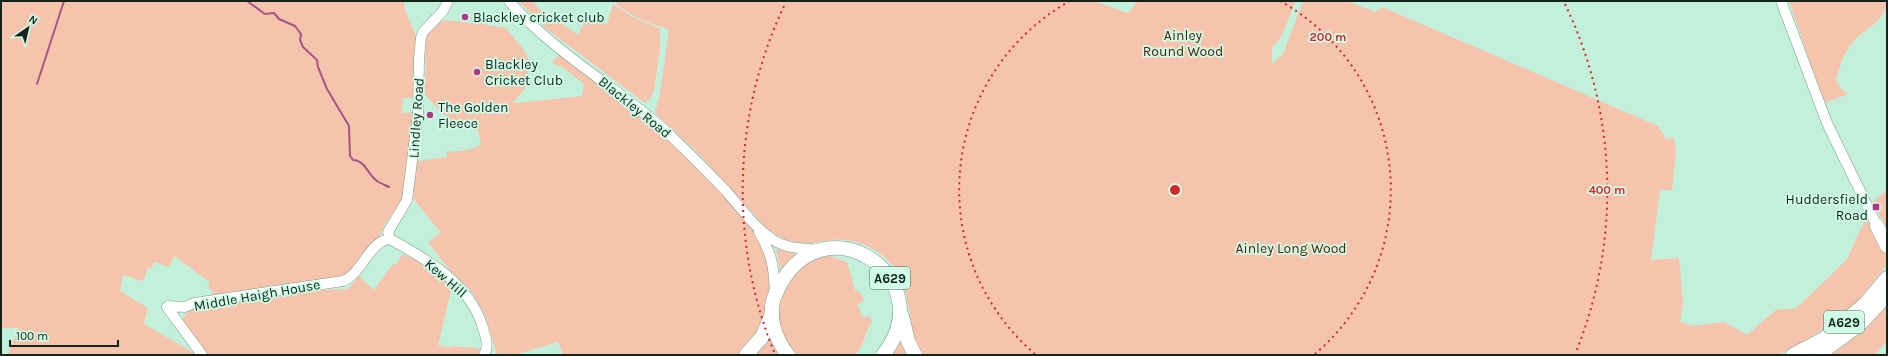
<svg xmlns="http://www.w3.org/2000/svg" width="1888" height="356" viewBox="0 0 1888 356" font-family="Karla,sans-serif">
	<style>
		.green { fill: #f6c4ad }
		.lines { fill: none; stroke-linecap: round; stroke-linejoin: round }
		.stream { stroke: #a55686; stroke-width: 2 }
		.minor-casing { stroke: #739d8b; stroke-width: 11 }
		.highway-casing { stroke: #739d8b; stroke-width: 15 }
		.minor { stroke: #fff; stroke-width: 10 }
		.highway { stroke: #fff; stroke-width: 14 }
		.ring { fill: none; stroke: #d62828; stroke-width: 2; stroke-dasharray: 2 4 }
		.poi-dot { fill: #b23585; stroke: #d0fde8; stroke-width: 1.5 }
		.labels { text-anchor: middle; stroke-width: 3.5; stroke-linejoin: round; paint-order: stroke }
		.shield { fill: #d0fde8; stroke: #4b6459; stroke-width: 1 }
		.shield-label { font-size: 13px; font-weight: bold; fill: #12231c }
		.poi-label { font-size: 14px; fill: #12231c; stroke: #d0fde8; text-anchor: start }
		.park-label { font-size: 14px; fill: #502106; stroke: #d0fde8 }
		.street-label { font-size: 14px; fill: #12231c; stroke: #d0fde8 }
		.centre { fill: #d62828; stroke: #d0fde8; stroke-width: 2 }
		.ring-label { font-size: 12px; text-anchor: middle; font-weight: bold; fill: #d62828; stroke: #d0fde8; stroke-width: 3.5; stroke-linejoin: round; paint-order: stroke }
	</style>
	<rect width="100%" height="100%" fill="#c3f0db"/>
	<g class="green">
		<path d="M 1,1 L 404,1 L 405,10 L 416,36 L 414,98 L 403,98 L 402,113 L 413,112 L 402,200 L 385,224 L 379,237 L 346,275 L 213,299 L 209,297 L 213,292 L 208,287 L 210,282 L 174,256 L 169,267 L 154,262 L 151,269 L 148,268 L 143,281 L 123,275 L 120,291 L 148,308 L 144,324 L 197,355 L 7,355 L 19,328 L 1,328 Z"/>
		<path d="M 518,1 L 534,1 L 534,3 L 540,10 L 550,15 L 578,35 L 586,19 L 607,24 L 613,4 L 633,17 L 660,29 L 660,48 L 654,91 L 650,99 L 645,103 L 638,98 L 544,27 L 542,24 L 547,25 L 545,23 L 537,21 L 533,15 Z"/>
		<path d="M 616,1 L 1094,1 L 1128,13 L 1138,1 L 1296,1 L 1281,37 L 1272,48 L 1272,64 L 1283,54 L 1303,1 L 1347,1 L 1375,12 L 1382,7 L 1658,126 L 1666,139 L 1674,138 L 1676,152 L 1672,190 L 1660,190 L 1651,260 L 1679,258 L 1683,303 L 1680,322 L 1693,326 L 1724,322 L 1747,335 L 1776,310 L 1796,308 L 1828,278 L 1847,259 L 1866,218 L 1887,255 L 1887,265 L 1854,306 L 1828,326 L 1800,344 L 1778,355 L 919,355 C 916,350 915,344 914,338 C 909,315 909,290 896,270 C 883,251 856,237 833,240 C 824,240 815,244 806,244 C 790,243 779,237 767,229 L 698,153 L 655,113 L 660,93 L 669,31 C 664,26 659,27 652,24 C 640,20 627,12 616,4 Z"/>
		<path d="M 1789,1 L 1887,1 C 1887,21 1863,29 1852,43 C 1844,52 1839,68 1836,80 L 1840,88 L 1848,94 L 1824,103 Z"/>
		<path d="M 479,17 L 486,18 L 486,25 L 506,28 L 524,50 L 530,62 L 525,89 L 513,102 L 516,103 L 582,96 L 584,84 L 560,65 L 558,66 L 552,62 L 559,55 C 624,99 683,149 735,208 C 748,224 765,240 770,261 C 774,275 768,316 761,329 C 756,339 746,347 739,355 L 563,355 L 558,342 L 514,355 L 497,355 L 485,315 L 473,293 L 447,267 L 428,242 L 441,233 L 413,198 L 417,161 L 447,157 L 446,152 C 456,151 474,151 481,144 L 478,131 L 470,127 L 466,122 C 461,121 453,121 448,118 C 444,115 427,98 425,94 C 422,86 426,77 426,69 C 427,46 417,34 445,20 L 478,24 Z"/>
		<path d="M 1887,188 L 1887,228 L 1872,202 L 1884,193 Z"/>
		<path d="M 776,249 L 797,254 L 781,270 L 780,268 Z"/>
		<path d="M 402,254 L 416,260 L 452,286 L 438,345 L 450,348 L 451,346 L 477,348 L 480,349 L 477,355 L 205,355 L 181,322 L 190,308 L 316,290 L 348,289 L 359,276 L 374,290 L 392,265 L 397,264 Z"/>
		<path d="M 830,256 L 847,262 L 855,290 L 860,292 L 864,301 L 857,304 L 863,318 L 870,316 L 872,322 C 863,333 867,342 855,355 L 796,355 L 785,340 L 778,320 L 778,306 L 788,279 L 814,258 Z"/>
		<path d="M 1887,307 L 1887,341 L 1875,355 L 1824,355 L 1861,329 Z"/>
		<path d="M 769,332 L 782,355 L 754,355 Z"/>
		<path d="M 900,339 L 909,355 L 891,355 Z"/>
	</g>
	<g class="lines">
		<g class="stream">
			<path d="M 247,1 L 265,14 L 274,13 L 279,19 L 295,26 L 301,34 L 300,40 L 303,47 L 317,60 L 318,67 L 327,89 L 349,126 L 350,156 L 353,160 C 365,160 368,175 377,181 C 380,183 385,185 389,187"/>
			<path d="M 37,84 L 64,1"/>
		</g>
		<defs>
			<g id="minor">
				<path d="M 509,1 C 554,53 617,87 668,133 C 688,152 707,171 726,191 C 741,208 754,227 772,239 C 786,249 803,248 819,250"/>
				<path d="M 1781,1 L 1827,123 L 1877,226"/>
				<path d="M 759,232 C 773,256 774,268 775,295"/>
				<path d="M 390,239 L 388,232 L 407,200 L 418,114 L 419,58 L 421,38 L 423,32 L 443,11 L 448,1"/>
				<path d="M 390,239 C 428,260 470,283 483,328 C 486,338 489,346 484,355"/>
				<path d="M 202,355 L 167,307 L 168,306 L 185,307 L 194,303 L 343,281 C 363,273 369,241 390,239"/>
			</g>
			<g id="highway">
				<path d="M 1877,226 L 1887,246"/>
				<path d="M 902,316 L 908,341 L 915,355"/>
				<path d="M 746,355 L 762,337 L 772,314"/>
				<path d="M 788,355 C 775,339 766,313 776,293 C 820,194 945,278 883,355"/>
				<path d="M 1793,355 L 1824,339 L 1866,303 L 1887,278"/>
				<path d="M 1818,355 L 1860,324 L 1887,295"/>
			</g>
		</defs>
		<use href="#minor" class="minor-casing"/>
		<use href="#highway" class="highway-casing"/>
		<use href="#minor" class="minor"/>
		<use href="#highway" class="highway"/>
	</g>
	<g class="ring">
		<path d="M1035 354A216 216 0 0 1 1070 1M1280 1A216 216 0 0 1 1315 354"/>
		<path d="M774 352A432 432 0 0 1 785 4M1565 4A432 432 0 0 1 1576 352"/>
	</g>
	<g class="poi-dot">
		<circle cx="465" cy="17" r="4"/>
		<circle cx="477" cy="72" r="4"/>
		<circle cx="430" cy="115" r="4"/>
		<rect x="1872" y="203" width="8" height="8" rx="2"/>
	</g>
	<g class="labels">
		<g class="shield">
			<rect x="870" y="267" width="40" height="22" rx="3"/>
			<rect x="1824" y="311" width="40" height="22" rx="3"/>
		</g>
		<g class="shield-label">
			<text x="890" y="283">A629</text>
			<text x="1844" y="327">A629</text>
		</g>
		<g class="poi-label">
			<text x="473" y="22">Blackley cricket club</text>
			<text x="485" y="69">Blackley<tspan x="485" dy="16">Cricket Club</tspan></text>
			<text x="438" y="112">The Golden<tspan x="438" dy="16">Fleece</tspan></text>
			<text x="1868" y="204" text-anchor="end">Huddersfield<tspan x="1868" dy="16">Road</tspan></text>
		</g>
		<g class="park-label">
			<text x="1183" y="40">Ainley<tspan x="1183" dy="16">Round Wood</tspan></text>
			<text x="1291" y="253">Ainley Long Wood</text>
		</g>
		<g class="street-label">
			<text transform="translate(635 107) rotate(39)" y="5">Blackley Road</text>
			<text transform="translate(416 118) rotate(-86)" y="5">Lindley Road</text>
			<text transform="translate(446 278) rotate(41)" y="5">Kew Hill</text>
			<text transform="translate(257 295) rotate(-10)" y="5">Middle Haigh House</text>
		</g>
	</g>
	<circle cx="1175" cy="190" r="6" class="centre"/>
	<g class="ring-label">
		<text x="1328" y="41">200 m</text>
		<text x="1607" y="194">400 m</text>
	</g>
	<rect width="1888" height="356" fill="none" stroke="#12231c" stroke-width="4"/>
	<g transform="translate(28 28) rotate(34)" stroke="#d0fde8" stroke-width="3" paint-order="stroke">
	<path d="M0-3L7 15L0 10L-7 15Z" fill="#12231c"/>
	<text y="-6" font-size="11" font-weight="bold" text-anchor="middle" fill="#12231c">N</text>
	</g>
	<path d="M10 340v6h108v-6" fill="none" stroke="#12231c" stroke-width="2"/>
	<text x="16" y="340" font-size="12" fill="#12231c" stroke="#d0fde8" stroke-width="3" paint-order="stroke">100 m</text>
</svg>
